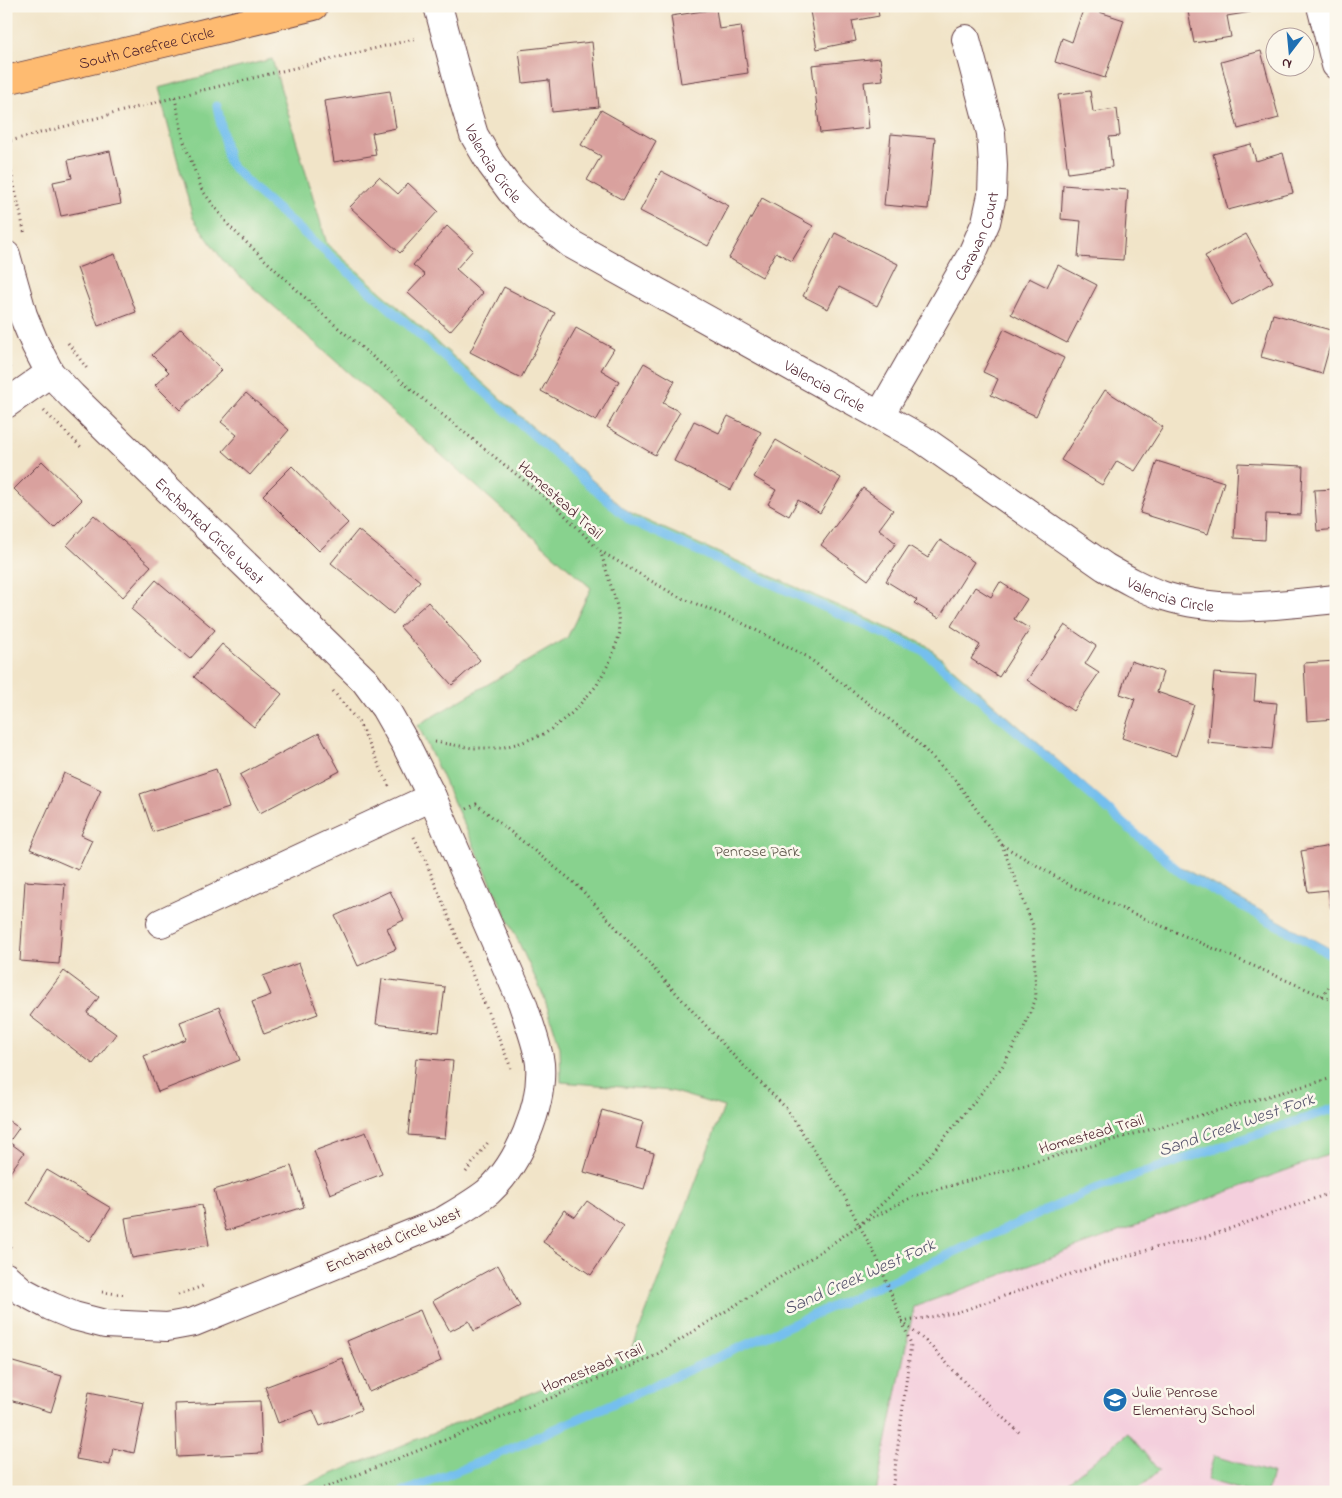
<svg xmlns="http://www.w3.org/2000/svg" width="1342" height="1498" viewBox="0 0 1342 1498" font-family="'Indie Flower',sans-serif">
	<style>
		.built { fill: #f4cfdd }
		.green { fill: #88d28e; stroke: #69785c }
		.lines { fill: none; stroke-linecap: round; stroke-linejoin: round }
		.stream { stroke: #75bfee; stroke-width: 9 }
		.building { fill: #d9a19e }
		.minor-casing { stroke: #633d43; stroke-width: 30 }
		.major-casing { stroke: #633d43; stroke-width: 30 }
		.path { stroke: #633d43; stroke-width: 3; stroke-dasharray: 1 4; stroke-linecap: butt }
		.minor { stroke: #fff; stroke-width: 28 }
		.major { stroke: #febb71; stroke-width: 28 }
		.labels { text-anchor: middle; stroke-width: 5; stroke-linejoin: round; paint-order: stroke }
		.street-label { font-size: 16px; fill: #4a1f2b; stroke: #fbf7ec }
		.park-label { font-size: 16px; fill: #5d5549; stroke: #fbf7ec }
		.poi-label { font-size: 16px; fill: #4a1f2b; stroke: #fbf7ec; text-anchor: start }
		.water-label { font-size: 18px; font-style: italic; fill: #59576f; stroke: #fbf7ec }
	</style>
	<rect width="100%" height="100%" fill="#fbf7ec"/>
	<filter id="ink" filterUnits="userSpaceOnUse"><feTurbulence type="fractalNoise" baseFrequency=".02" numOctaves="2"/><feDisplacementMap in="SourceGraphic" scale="10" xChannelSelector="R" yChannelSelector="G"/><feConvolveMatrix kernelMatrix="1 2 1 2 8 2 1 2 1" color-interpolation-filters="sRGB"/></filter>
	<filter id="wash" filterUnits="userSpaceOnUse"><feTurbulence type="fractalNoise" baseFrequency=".0096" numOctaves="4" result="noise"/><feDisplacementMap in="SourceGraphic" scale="20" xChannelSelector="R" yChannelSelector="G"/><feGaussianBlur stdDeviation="1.12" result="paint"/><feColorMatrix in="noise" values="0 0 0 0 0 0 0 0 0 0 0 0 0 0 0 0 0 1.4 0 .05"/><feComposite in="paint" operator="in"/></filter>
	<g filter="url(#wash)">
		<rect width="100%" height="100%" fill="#f1e4c8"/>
		<path class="built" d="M 1336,1151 L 1336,1492 L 876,1492 L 913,1307 Z"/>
		<g class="green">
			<path d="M 272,59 L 327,244 L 629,513 L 926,645 L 1177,865 L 1336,952 L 1336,1152 L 914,1307 L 876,1492 L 288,1492 L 631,1352 L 724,1107 L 671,1091 L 561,1082 L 560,1047 L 544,997 L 418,725 L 567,638 L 591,588 L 224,262 L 193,218 L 158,88 Z"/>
			<path d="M 1128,1433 L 1159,1471 L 1134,1492 L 1056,1492 Z"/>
			<path d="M 1214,1456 L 1272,1473 L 1267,1492 L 1249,1492 L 1207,1480 Z"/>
		</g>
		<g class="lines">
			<g class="stream">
				<path d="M 217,106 L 229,163 L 253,188 L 631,521 L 925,652 L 1181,873 L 1336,957"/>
				<path d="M 403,1492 L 485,1460 L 897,1278 L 1089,1191 L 1336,1108"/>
			</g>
		</g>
		<g id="blocks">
			<g class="building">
				<path d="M 809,6 L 877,6 L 879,16 L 852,21 L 856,41 L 817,49 Z"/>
				<path d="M 1187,6 L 1250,6 L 1251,12 L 1227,16 L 1231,37 L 1194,43 Z"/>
				<path d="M 1084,7 L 1124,20 L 1105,78 L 1055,62 L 1062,38 L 1072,42 Z"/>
				<path d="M 716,9 L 719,29 L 741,26 L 748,73 L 681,83 L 671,16 Z"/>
				<path d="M 592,42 L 599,107 L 552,112 L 549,80 L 523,83 L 519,50 Z"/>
				<path d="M 1261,51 L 1279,118 L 1238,129 L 1221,62 Z"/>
				<path d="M 880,58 L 883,80 L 864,82 L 869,128 L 820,133 L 812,65 Z"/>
				<path d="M 390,91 L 396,128 L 372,133 L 376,155 L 334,162 L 324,101 Z"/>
				<path d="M 1090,91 L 1093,112 L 1117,109 L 1120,136 L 1109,137 L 1112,167 L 1068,173 L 1058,95 Z"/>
				<path d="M 601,110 L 656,141 L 623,200 L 587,180 L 601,156 L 581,145 Z"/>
				<path d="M 891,134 L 935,138 L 928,209 L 884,205 Z"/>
				<path d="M 1251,144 L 1256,161 L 1283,153 L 1293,193 L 1228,210 L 1213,154 Z"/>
				<path d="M 110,151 L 121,204 L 61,216 L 53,182 L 72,178 L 68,160 Z"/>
				<path d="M 661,171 L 729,206 L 708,246 L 640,211 Z"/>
				<path d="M 379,177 L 398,194 L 408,183 L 438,211 L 400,253 L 350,207 Z"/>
				<path d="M 1063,185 L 1128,190 L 1123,260 L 1078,257 L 1081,221 L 1061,219 Z"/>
				<path d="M 762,198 L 813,226 L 792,261 L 776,252 L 762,277 L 729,258 Z"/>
				<path d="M 447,226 L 473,250 L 456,269 L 483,293 L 450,331 L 408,293 L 425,275 L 413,265 Z"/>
				<path d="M 835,233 L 898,264 L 877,306 L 839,287 L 828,309 L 803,296 Z"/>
				<path d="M 1246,234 L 1273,282 L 1232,305 L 1205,256 Z"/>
				<path d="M 115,254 L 136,312 L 98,326 L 77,268 Z"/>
				<path d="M 1058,265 L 1097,285 L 1067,343 L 1011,314 L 1029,278 L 1047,287 Z"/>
				<path d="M 504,287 L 555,313 L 521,378 L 470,352 Z"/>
				<path d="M 1273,314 L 1334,331 L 1322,374 L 1261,357 Z"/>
				<path d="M 181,328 L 222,370 L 180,410 L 155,385 L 169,372 L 152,355 Z"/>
				<path d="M 576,328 L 614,349 L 601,370 L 619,381 L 596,421 L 541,391 Z"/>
				<path d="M 1004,329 L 1064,358 L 1036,416 L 991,395 L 998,379 L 983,372 Z"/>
				<path d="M 644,363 L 675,381 L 663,403 L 680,412 L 655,455 L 607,427 Z"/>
				<path d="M 1105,390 L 1163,427 L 1135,471 L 1117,461 L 1102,485 L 1061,460 Z"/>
				<path d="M 246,393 L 289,430 L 250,475 L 223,451 L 237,435 L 221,422 Z"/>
				<path d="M 728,416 L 761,432 L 731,490 L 674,461 L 694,421 L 719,433 Z"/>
				<path d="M 776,440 L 841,478 L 820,513 L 798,500 L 789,516 L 768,504 L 776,490 L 754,477 Z"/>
				<path d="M 42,461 L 82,500 L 54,528 L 14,489 Z"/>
				<path d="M 1157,461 L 1224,482 L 1208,534 L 1140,513 Z"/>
				<path d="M 1238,463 L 1303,466 L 1301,515 L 1266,514 L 1265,540 L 1234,538 Z"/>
				<path d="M 292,466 L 348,523 L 319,551 L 263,495 Z"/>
				<path d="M 863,488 L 893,510 L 879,529 L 896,543 L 868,580 L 821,545 Z"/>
				<path d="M 1336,489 L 1336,529 L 1317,531 L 1314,490 Z"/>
				<path d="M 94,515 L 151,566 L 123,597 L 67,545 Z"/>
				<path d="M 358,530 L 420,581 L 393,614 L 331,563 Z"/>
				<path d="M 940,540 L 974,562 L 939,618 L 914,603 L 917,600 L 886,581 L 909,546 L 928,558 Z"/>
				<path d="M 156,580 L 215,630 L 190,659 L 131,609 Z"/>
				<path d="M 1000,582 L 1027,599 L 1014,619 L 1030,629 L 999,677 L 971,659 L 980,645 L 951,626 L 975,587 L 991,597 Z"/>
				<path d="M 428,602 L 480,660 L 452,685 L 400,627 Z"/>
				<path d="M 1065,625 L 1096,646 L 1085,664 L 1099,673 L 1073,711 L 1027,680 Z"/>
				<path d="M 222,644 L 282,694 L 254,727 L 194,677 Z"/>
				<path d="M 1131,661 L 1163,672 L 1157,692 L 1194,705 L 1176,756 L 1122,738 L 1135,699 L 1120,694 Z"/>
				<path d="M 1336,661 L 1336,719 L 1307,721 L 1304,663 Z"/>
				<path d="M 1214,673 L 1256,676 L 1254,701 L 1277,703 L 1272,749 L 1208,743 Z"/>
				<path d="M 319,733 L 340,771 L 260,813 L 240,775 Z"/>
				<path d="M 216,769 L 229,808 L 153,832 L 140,794 Z"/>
				<path d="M 64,773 L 101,790 L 81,835 L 92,840 L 78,870 L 30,849 Z"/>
				<path d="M 1336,845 L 1336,908 L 1331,909 L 1328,890 L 1308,892 L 1301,851 Z"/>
				<path d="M 25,881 L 65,884 L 59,964 L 20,961 Z"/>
				<path d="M 390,891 L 404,920 L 387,928 L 396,949 L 358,966 L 335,916 Z"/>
				<path d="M 299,963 L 318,1014 L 264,1034 L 252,1002 L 271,995 L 263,976 Z"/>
				<path d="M 64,971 L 99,997 L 87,1013 L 116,1034 L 93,1064 L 30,1016 Z"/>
				<path d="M 382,979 L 445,987 L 439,1032 L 376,1024 Z"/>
				<path d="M 219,1007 L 240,1060 L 158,1092 L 144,1056 L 186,1039 L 180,1022 Z"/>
				<path d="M 416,1058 L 453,1061 L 445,1138 L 408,1135 Z"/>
				<path d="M 602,1110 L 643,1122 L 636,1148 L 654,1153 L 644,1189 L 584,1172 Z"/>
				<path d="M 6,1119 L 19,1128 L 9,1142 L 24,1153 L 6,1178 Z"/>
				<path d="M 366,1132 L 382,1174 L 330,1194 L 314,1151 Z"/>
				<path d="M 291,1166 L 304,1207 L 226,1231 L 214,1190 Z"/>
				<path d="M 47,1170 L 111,1208 L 90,1241 L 27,1203 Z"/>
				<path d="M 587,1201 L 624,1226 L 591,1275 L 543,1242 L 564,1210 L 575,1217 Z"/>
				<path d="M 202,1205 L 209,1245 L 132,1258 L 125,1218 Z"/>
				<path d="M 498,1265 L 520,1306 L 474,1331 L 469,1321 L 450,1331 L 433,1301 Z"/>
				<path d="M 420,1310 L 441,1361 L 369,1392 L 347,1341 Z"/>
				<path d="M 342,1358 L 361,1410 L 320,1426 L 313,1410 L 278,1423 L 265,1387 Z"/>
				<path d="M 6,1360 L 62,1376 L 51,1412 L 6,1399 Z"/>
				<path d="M 89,1392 L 144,1403 L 134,1453 L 113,1448 L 110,1465 L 76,1459 Z"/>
				<path d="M 260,1401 L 262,1453 L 177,1457 L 175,1404 Z"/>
			</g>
		</g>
	</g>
	<g filter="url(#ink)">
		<use href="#blocks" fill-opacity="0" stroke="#633d43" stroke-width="1"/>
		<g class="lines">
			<defs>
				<g id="minor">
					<path id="s1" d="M 438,6 L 464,102 L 474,135 L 491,164 L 511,191 L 532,213 L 571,244 L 922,439 L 1105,567 C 1124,578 1143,589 1164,596 C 1220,614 1278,605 1336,599"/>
					<path d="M 1321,6 L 1336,65"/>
					<path id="s2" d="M 6,255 L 23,315 L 35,344 L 50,373 L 72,396 L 365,681 L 385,708 L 405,743 L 432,797 L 522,1002 C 528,1020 538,1046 540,1064 C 543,1106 519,1164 488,1192 C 474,1203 458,1212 443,1221 L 194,1322 L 167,1327 L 105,1324 L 74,1316 L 50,1306 L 22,1291 L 6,1277"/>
					<path d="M 6,404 L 50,373"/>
					<path id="s3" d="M 880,415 L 972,254 L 986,222 L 992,195 L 993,165 L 991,133 L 966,39"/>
					<path d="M 161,923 L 432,797"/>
				</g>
				<g id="major">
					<path id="s4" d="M 6,80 L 176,40 L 314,6"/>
				</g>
			</defs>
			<use href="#minor" class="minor-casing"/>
			<use href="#major" class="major-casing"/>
			<g class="path">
				<path d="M 175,98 L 184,142 L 202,190 L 230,227 L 329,320 L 418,395 L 558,508 L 600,551 L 677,596 L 738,621 L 806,656 L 873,707 L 911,736 L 956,781 L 1002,845 L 1033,926 L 1036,998 L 1023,1030 L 1002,1067 L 971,1106 L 915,1173 L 859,1225"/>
				<path d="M 6,142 L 191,93 L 418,38"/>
				<path d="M 6,148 L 25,235"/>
				<path d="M 68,343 L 88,370"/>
				<path d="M 6,359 L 11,368"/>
				<path d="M 44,411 L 81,447"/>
				<path d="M 333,691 L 359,723 L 389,786"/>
				<path d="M 435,742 L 473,748 L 501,748 L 523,742 L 546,733 L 572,713 L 597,685 L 611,659 L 620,633 L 617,606 L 601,553"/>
				<path d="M 467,809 L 476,804 L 577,885 L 732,1054 L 786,1108 L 845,1197 L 859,1225 L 877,1258 L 911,1344 L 892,1492"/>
				<path d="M 414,837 L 424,857 L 511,1068"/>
				<path d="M 1002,845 L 1075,888 L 1336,1002"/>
				<path d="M 1322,996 L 1336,979"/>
				<path d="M 466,1172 L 489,1141"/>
				<path d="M 6,1244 L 14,1250"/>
				<path d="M 102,1292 L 126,1295"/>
				<path d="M 178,1295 L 203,1286"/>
				<path d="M 902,1322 L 959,1312 L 1035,1285 L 1154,1248 L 1206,1237 L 1336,1191"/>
				<path d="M 902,1322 L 929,1344 L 968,1386 L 1021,1434"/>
				<path d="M 314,1492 L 651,1358 L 814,1256 L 859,1225 L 914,1196 L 1336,1077"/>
			</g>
			<use href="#minor" class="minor"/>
			<use href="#major" class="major"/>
		</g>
	</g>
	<defs>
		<symbol id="school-disc" viewBox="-11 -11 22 22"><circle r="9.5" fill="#1f6fb2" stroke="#fbf7ec"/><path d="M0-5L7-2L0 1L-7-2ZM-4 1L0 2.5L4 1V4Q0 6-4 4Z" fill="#fff"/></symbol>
	</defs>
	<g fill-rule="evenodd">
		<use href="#school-disc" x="1101" y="1386" width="28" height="28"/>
	</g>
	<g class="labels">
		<g class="street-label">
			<text dy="6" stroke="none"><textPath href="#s4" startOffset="144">South Carefree Circle</textPath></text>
			<text dy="6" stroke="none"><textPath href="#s1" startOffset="168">Valencia Circle</textPath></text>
			<text dy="6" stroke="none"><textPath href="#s3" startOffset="204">Caravan Court</textPath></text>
			<text dy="6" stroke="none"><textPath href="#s1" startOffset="572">Valencia Circle</textPath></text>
			<text transform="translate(561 499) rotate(42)" y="6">Homestead Trail</text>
			<text dy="6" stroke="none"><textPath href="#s2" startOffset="351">Enchanted Circle West</textPath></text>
			<text dy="6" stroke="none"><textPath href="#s1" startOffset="978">Valencia Circle</textPath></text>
			<text transform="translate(1091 1133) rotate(-16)" y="6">Homestead Trail</text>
			<text transform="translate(393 1239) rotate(-23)" y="6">Enchanted Circle West</text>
			<text transform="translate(592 1367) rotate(-22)" y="6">Homestead Trail</text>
		</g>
		<g class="park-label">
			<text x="757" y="856">Penrose Park</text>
		</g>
		<g class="poi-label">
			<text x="1132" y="1397">Julie Penrose<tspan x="1132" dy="18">Elementary School</tspan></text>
		</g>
		<g class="water-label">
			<text transform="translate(1236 1124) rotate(-19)" y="6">Sand Creek West Fork</text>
			<text transform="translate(859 1276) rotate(-24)" y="6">Sand Creek West Fork</text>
		</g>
	</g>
	<rect width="1342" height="1498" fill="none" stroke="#fbf7ec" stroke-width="25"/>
	<g transform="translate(1290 52) rotate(196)"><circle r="24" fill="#fbf7ec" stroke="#b4a19f"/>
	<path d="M0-4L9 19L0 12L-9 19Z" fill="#1f6fb2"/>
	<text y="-8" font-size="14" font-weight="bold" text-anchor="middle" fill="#4a1f2b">N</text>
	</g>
</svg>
